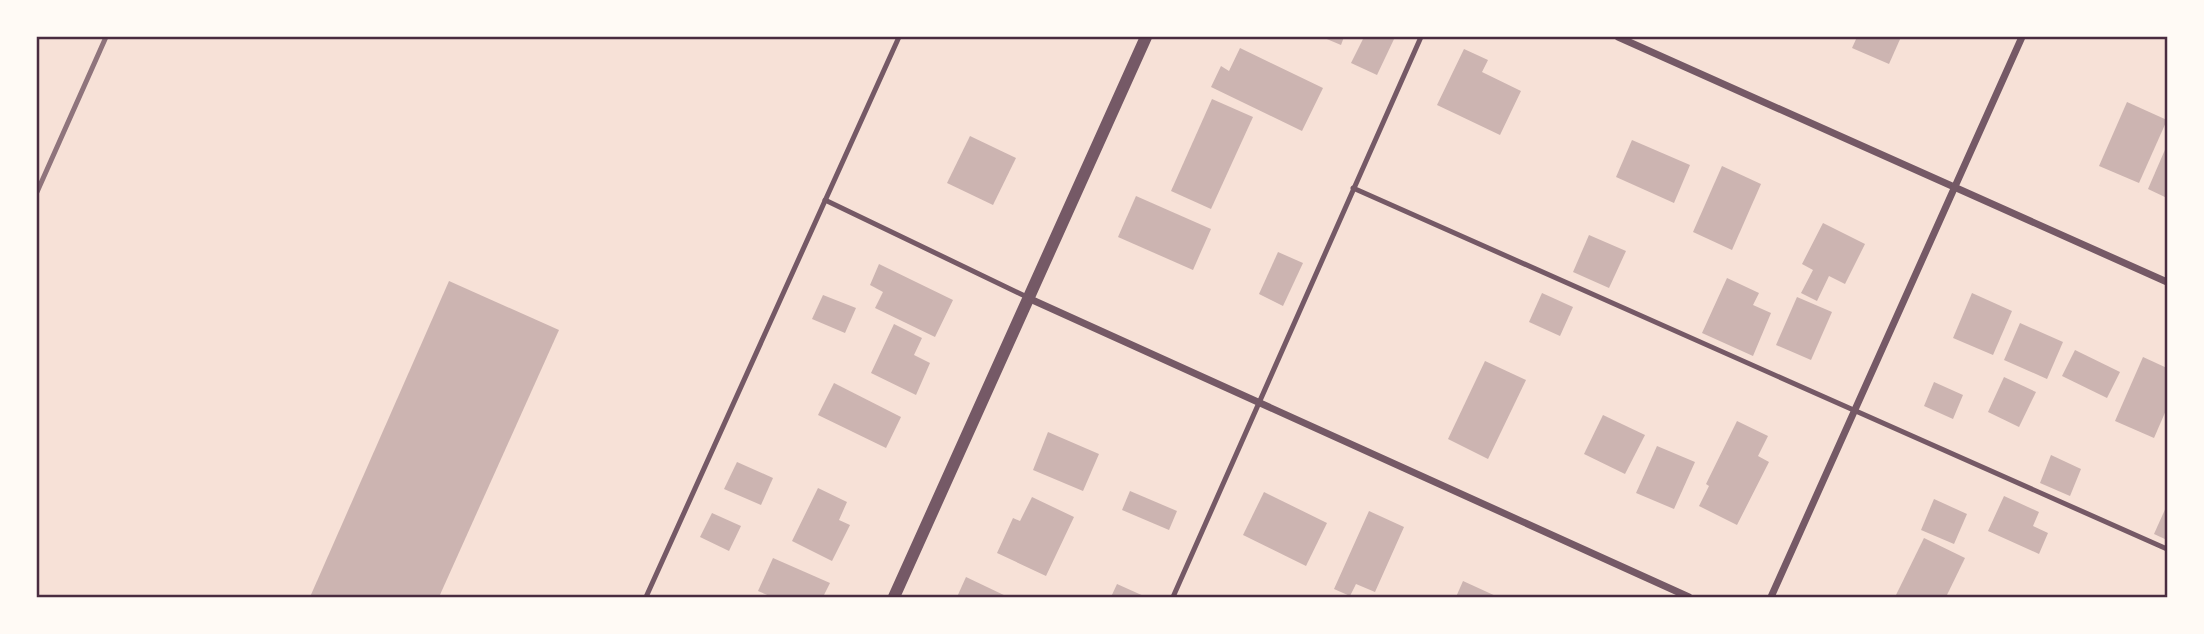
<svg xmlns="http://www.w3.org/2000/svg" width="2204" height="634" viewBox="0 0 2204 634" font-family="Rubik,sans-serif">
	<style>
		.building { fill: #ccb4b1 }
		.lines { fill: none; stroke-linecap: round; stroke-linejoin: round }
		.service { stroke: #755966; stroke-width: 5 }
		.minor { stroke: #755966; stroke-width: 7 }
		.tertiary { stroke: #755966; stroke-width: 12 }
		.rail { stroke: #8f747c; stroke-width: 5 }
		.neatline { fill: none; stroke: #4a2c40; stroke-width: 2.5 }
	</style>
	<rect width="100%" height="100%" fill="#f7e1d7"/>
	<g class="building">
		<path d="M 1322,37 L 1344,37 L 1341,45 Z"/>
		<path d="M 1364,37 L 1395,37 L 1377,75 L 1351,63 Z"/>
		<path d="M 1857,37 L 1901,37 L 1889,64 L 1852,48 Z"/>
		<path d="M 1240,48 L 1323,88 L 1302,131 L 1211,87 L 1221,66 L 1229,71 Z"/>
		<path d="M 1464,49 L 1488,60 L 1482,72 L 1521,91 L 1500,135 L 1437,105 Z"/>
		<path d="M 1212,99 L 1253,117 L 1211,209 L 1171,191 Z"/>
		<path d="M 2127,102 L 2167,120 L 2139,183 L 2099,166 Z"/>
		<path d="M 970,136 L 1016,158 L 993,205 L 947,183 Z"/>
		<path d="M 1632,140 L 1690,165 L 1674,203 L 1616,177 Z"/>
		<path d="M 2167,145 L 2167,198 L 2148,189 Z"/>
		<path d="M 1722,166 L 1761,184 L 1732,250 L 1693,232 Z"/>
		<path d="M 1136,196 L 1211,229 L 1193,270 L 1118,237 Z"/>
		<path d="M 1823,223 L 1865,244 L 1845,284 L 1829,276 L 1817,301 L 1801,293 L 1813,270 L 1802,264 Z"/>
		<path d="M 1589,235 L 1626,251 L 1609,288 L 1573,272 Z"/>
		<path d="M 1278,252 L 1303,263 L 1283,306 L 1259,294 Z"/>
		<path d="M 879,264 L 953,300 L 935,337 L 875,308 L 883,292 L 870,285 Z"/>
		<path d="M 1727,278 L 1759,293 L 1753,305 L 1771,313 L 1753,356 L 1702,333 Z"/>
		<path d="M 449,281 L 559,330 L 439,597 L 310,597 Z"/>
		<path d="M 1542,293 L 1573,307 L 1560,336 L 1529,322 Z"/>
		<path d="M 1972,293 L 2012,311 L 1993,355 L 1953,338 Z"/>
		<path d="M 823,295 L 856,308 L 845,333 L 812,319 Z"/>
		<path d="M 1797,297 L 1832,312 L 1811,360 L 1776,345 Z"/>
		<path d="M 2020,323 L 2063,342 L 2047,379 L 2004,360 Z"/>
		<path d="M 894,324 L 922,338 L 914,355 L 930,363 L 916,395 L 871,373 Z"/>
		<path d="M 2075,350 L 2120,372 L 2107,398 L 2062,376 Z"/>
		<path d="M 2143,357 L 2167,368 L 2167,408 L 2154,438 L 2115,421 Z"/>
		<path d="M 1485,361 L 1526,380 L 1488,459 L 1448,439 Z"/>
		<path d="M 2004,377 L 2036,392 L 2019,427 L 1988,412 Z"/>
		<path d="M 1934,382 L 1963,395 L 1953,419 L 1924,406 Z"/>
		<path d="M 834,383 L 901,417 L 886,448 L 818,415 Z"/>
		<path d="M 1603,415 L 1645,435 L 1625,474 L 1584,454 Z"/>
		<path d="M 1737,421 L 1768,436 L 1758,456 L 1769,462 L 1737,525 L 1699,506 L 1709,486 L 1706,484 Z"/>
		<path d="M 1048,432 L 1099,454 L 1083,491 L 1033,470 Z"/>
		<path d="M 1657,446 L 1695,462 L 1674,509 L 1636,493 Z"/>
		<path d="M 2051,455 L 2081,469 L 2070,496 L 2040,483 Z"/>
		<path d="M 737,462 L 773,478 L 761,505 L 724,489 Z"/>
		<path d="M 818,488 L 847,502 L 839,520 L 850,525 L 832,561 L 792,541 Z"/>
		<path d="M 1130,491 L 1177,511 L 1169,530 L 1122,510 Z"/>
		<path d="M 1264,492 L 1327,523 L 1306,566 L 1243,535 Z"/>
		<path d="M 2004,496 L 2039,512 L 2033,526 L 2048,533 L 2039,554 L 1988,531 Z"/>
		<path d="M 1032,497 L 1074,517 L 1046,576 L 997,553 L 1013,518 L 1020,521 Z"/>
		<path d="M 1934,499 L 1967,514 L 1954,544 L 1921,530 Z"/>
		<path d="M 2167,505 L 2167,540 L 2154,534 Z"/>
		<path d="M 1369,511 L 1404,527 L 1375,592 L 1356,584 L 1350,596 L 1334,589 Z"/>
		<path d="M 712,513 L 741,526 L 729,551 L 700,537 Z"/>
		<path d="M 1924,538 L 1965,558 L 1946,597 L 1895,597 Z"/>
		<path d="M 773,558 L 830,583 L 823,597 L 772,597 L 758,591 Z"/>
		<path d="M 966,577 L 1008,597 L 957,597 Z"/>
		<path d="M 1463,581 L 1498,597 L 1456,597 Z"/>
		<path d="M 1117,584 L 1146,597 L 1111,597 Z"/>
	</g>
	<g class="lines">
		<g class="service">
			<path d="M 1353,188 L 2167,549"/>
			<path d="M 825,200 L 1027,297"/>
			<path d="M 646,597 L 899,37"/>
			<path d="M 1173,597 L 1421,37"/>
		</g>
		<g class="minor">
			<path d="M 1618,37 L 2167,282"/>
			<path d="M 1028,298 L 1689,597"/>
			<path d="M 1771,597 L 2022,37"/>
		</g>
		<path class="tertiary" d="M 894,597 L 1146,37"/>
		<path class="rail" d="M 37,192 L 106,37"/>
	</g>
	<rect width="2204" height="634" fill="none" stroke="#fffaf5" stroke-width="77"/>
	<rect x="38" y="38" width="2128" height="558" class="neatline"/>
</svg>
